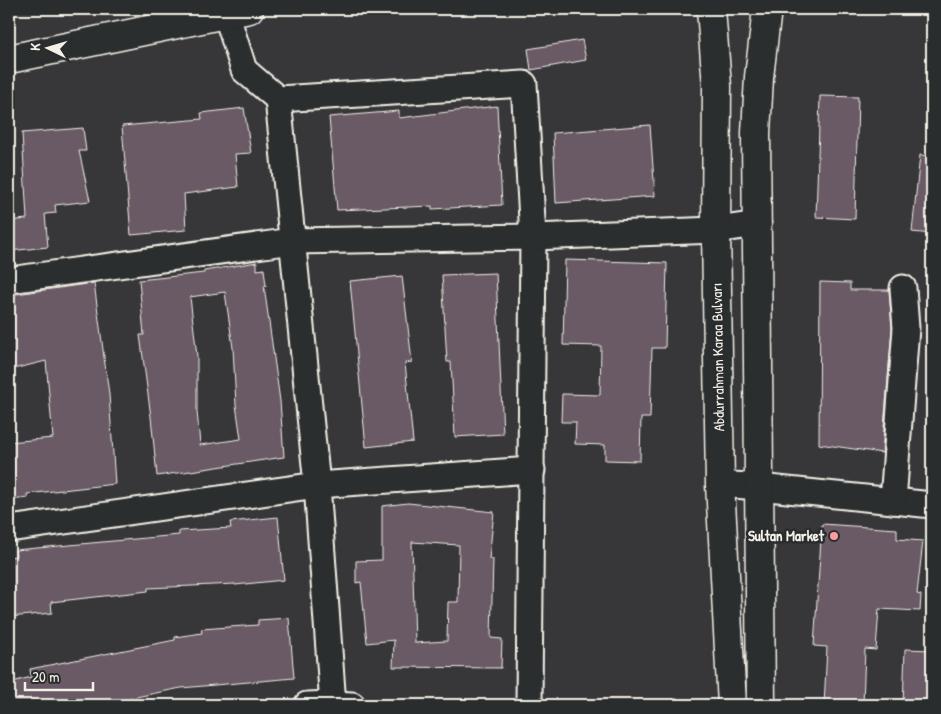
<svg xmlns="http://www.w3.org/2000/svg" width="941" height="714" viewBox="0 0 941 714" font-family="'Patrick Hand',sans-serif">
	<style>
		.building { fill: #695a66; stroke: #f4f1e8; fill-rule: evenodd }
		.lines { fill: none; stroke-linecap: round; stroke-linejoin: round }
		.street-casing { stroke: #f4f1e8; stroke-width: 29 }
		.secondary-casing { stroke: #f4f1e8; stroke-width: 31 }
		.street { stroke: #2a2d2e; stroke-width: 25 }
		.secondary { stroke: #2a2d2e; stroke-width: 28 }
		.poi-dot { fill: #ff9aa2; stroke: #2a2d2e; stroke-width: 2 }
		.labels { text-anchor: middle; stroke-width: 5; stroke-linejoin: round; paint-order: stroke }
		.street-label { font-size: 15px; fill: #f4f1e8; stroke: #2a2d2e }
		.poi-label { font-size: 15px; font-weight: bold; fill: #f4f1e8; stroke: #2a2d2e; text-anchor: end }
	</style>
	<rect width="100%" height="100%" fill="#373639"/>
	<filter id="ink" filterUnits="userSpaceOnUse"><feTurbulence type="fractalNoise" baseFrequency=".02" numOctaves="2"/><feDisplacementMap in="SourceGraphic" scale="10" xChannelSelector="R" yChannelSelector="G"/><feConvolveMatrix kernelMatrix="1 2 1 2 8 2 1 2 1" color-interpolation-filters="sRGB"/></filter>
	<g filter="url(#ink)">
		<g class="building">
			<path d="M 582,40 L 586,60 L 531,70 L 528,49 Z"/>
			<path d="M 820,96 L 858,97 L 855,219 L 816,217 Z"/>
			<path d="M 497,106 L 502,205 L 432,209 L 432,206 L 337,210 L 329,117 L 399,111 L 399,118 Z"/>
			<path d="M 244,108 L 251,153 L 235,154 L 238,187 L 184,194 L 186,230 L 131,235 L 122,126 L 202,119 L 201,113 Z"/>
			<path d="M 650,125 L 655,196 L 556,203 L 553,133 Z"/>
			<path d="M 83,128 L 86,151 L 79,151 L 90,201 L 55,205 L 56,213 L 45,214 L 48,247 L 9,251 L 9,221 L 27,219 L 22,133 Z"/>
			<path d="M 920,155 L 932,156 L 932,234 L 912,232 Z"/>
			<path d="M 565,260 L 667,263 L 665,348 L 652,348 L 650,418 L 641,418 L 640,461 L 605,460 L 605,445 L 575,444 L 576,422 L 561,422 L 562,394 L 600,395 L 601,346 L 563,345 Z"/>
			<path d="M 257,262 L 257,270 L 264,269 L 266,286 L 264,286 L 280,401 L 284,457 L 157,476 L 151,417 L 140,335 L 144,335 L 139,280 L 204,273 L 204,271 ZM 225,292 L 233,348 L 236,405 L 241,439 L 200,445 L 197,411 L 197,356 L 190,297 Z"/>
			<path d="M 496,273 L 503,434 L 455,437 L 451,362 L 447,362 L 442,275 Z"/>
			<path d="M 402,276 L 412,362 L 405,363 L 413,442 L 366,447 L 350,281 Z"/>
			<path d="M 820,282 L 850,283 L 850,290 L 889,290 L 892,328 L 882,453 L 819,444 Z"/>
			<path d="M 94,283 L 109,394 L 115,484 L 27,494 L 28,498 L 9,500 L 9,442 L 53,438 L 46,361 L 9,370 L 9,295 Z"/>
			<path d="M 408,503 L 494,512 L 489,559 L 493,559 L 491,638 L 502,639 L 501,668 L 393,667 L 394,640 L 367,643 L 361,582 L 356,583 L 356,561 L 382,560 L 382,506 ZM 412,542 L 459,545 L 458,602 L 448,602 L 447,641 L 415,643 Z"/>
			<path d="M 278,517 L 284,580 L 235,585 L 235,584 L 148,588 L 148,591 L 51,602 L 52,613 L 9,617 L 9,557 L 16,556 L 15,550 L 179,535 L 179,531 L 231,528 L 230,522 Z"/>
			<path d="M 822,524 L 897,529 L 897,539 L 923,541 L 917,594 L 921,595 L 920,611 L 879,609 L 876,650 L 865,649 L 863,705 L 824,705 L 827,647 L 814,646 Z"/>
			<path d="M 289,618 L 294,678 L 181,688 L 136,697 L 112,705 L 9,705 L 9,683 L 31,677 L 30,669 L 175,640 L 175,637 L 202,633 L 201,629 L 258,625 L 258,620 Z"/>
			<path d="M 905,649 L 932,650 L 932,705 L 903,705 Z"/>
		</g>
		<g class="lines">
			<defs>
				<g id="street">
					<path d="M 226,13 L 244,70 L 278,99 L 317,485 L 333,705"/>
					<path d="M 278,99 L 524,84 L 533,237 L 529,705"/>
					<path d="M 9,280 L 293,241 L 533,237 L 716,230 L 758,224"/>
					<path d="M 720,484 L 759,487 L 932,505"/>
					<path d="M 893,501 L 906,328 L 903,288"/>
					<path d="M 9,529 L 317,485 L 532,470"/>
					<path d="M 307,705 L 333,704 L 352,705"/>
				</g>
				<g id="secondary">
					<path d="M 711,9 L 717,86 L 716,230 L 720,484 L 732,705"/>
					<path d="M 9,59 L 249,9"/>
					<path d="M 761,705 L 756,133 L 759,77 L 767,9"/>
				</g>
			</defs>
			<use href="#street" class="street-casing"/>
			<use href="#secondary" class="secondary-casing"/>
			<use href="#street" class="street"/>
			<use href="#secondary" class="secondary"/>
		</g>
	</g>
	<circle class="poi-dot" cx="834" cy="536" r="5"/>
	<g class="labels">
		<g class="street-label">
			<text transform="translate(718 357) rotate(-91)" y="5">Abdurrahman Karaa Bulvarı</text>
		</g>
		<g class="poi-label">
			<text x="824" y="541">Sultan Market</text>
		</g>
	</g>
	<rect width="941" height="714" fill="none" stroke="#2a2d2e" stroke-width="30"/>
	<rect x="15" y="15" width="911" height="684" fill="none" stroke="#f4f1e8" stroke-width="2" filter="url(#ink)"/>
	<g transform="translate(48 48) rotate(275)" stroke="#2a2d2e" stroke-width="4" paint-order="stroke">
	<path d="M0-4L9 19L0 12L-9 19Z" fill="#f4f1e8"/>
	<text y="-8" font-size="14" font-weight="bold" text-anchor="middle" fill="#f4f1e8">K</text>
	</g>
	<path d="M25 682v8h68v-8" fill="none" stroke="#f4f1e8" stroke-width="2.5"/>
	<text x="32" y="682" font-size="15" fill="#f4f1e8" stroke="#2a2d2e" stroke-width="4" paint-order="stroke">20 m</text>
</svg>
